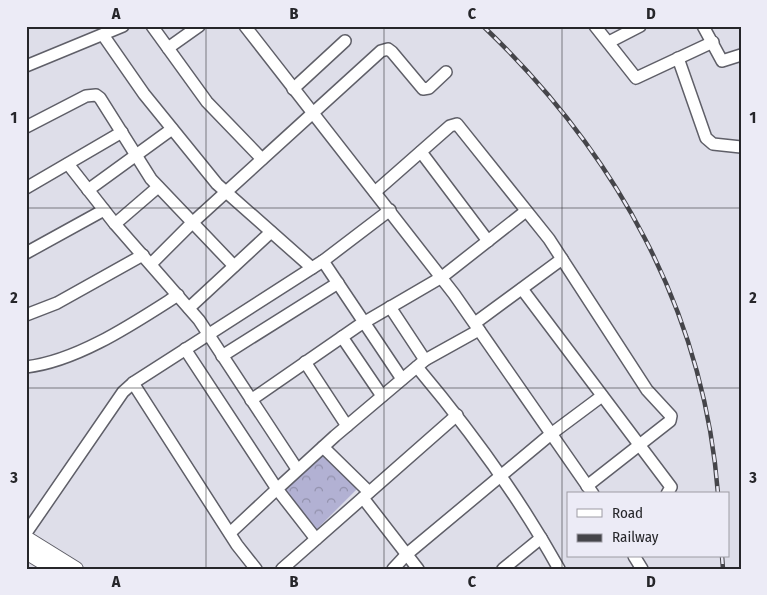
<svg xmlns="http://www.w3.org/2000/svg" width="767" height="595" viewBox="0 0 767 595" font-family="'Fira Sans Condensed',sans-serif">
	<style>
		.forest { fill: url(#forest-crowns) }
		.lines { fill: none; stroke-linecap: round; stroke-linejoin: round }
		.minor-casing { stroke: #5f5f68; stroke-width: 14 }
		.major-casing { stroke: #5f5f68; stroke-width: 16 }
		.minor { stroke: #fff; stroke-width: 11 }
		.major { stroke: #fff; stroke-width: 14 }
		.rail-casing { stroke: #45454a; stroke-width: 4.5 }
		.rail { stroke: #ecebf6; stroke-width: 2.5; stroke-dasharray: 8; stroke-linecap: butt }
		.grid { fill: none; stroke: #26262a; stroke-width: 1; stroke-opacity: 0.55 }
		.neatline { fill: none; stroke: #26262a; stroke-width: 2 }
		.grid-label { font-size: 16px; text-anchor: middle; font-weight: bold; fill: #26262a }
	</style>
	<defs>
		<pattern id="forest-crowns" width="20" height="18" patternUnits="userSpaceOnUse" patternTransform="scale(1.25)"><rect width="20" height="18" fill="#b2b1d3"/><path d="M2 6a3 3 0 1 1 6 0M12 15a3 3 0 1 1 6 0" fill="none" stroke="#9190ab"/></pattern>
	</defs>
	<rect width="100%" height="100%" fill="#dedee9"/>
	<path class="forest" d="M 323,454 L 357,489 L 314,532 L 279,488 Z"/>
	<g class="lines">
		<defs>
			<g id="minor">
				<path d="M 152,26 L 207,102 L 262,159"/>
				<path d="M 245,26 L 454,294 L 593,494"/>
				<path d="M 595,26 L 636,78 L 713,42"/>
				<path d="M 703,26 L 722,61 L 741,55"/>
				<path d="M 103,35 L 144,94 L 217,184 L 312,268"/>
				<path d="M 609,42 L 640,26"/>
				<path d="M 168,48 L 199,26"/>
				<path d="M 678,58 L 706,138 L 713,144 L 741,147"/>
				<path d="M 26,66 L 123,26"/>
				<path d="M 293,89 L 345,41"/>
				<path d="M 26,127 L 86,96 L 96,95 L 100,98 L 151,179 L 234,266"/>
				<path d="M 421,152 L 488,241"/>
				<path d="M 68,164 L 115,224 L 199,320 L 297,469"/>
				<path d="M 26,188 L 122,132"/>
				<path d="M 88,190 L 172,129"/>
				<path d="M 375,192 L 450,126 L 457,124 L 549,239 L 647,390 L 671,416 L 670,421 L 587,486"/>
				<path d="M 115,224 L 158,187"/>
				<path d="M 26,253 L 104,210"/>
				<path d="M 323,261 L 402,379"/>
				<path d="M 151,264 L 192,223 L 381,51 L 388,49 L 392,52 L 423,89 L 429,88 L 446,72"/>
				<path d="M 522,289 L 671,487 L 667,494"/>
				<path d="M 390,307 L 425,360"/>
				<path d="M 189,308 L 271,232"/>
				<path d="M 26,315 L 57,303 L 143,255"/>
				<path d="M 475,323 L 562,259"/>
				<path d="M 342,337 L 382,396"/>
				<path d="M 185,349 L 277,489 L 230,533"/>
				<path d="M 222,356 L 338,283"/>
				<path d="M 305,362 L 347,426"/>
				<path d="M 26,367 C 78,361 134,323 178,295"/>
				<path d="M 417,367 C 470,430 519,497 559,569"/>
				<path d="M 133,383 L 237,545 L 256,569"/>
				<path d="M 251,400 L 358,326 L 442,277 L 526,211"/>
				<path d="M 323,447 L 369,492"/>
				<path d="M 363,498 L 418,569"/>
				<path d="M 26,533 L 123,392 L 133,383 L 323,261 L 390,210"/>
				<path d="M 316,539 L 277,489 L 335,436 L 425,360 L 479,330"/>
				<path d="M 634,556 L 642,569"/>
				<path d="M 282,569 L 457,415"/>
				<path d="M 393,569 L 407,554 L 551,434 L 602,396"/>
				<path d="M 503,569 L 541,538"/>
			</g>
			<g id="major">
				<path d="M 26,538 L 76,569"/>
				<path d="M 26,552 L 54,569"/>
			</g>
		</defs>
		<use href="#minor" class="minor-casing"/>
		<use href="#major" class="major-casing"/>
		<use href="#minor" class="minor"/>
		<use href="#major" class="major"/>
		<defs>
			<g id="rail">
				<path d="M 483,26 C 615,152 704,310 718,494"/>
				<path d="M 722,556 L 723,569"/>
			</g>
		</defs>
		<use href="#rail" class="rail-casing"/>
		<use href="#rail" class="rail"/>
	</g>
	<path class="grid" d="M 206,26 L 206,569M 384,26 L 384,569M 562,26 L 562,569M 26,208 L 741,208M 26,388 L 741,388"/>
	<rect width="767" height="595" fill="none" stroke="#ecebf6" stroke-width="55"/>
	<rect x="567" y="492" width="162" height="65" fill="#ecebf6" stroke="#9d9ca4"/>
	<rect x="577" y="509" width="25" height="8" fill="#ffffff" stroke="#9d9ca4"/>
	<text x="612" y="518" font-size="15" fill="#26262a">Road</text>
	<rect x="577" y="534" width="25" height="8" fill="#45454a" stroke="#9d9ca4"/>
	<text x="612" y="542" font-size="15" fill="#26262a">Railway</text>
	<rect x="28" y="28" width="712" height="540" class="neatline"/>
	<g class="grid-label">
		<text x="116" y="19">A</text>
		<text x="294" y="19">B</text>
		<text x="472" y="19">C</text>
		<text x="651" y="19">D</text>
		<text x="14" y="123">1</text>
		<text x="753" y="123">1</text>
		<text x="14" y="303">2</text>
		<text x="753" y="303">2</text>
		<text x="14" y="483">3</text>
		<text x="753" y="483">3</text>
		<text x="116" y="587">A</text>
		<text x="294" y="587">B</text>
		<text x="472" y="587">C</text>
		<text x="651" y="587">D</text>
	</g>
</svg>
